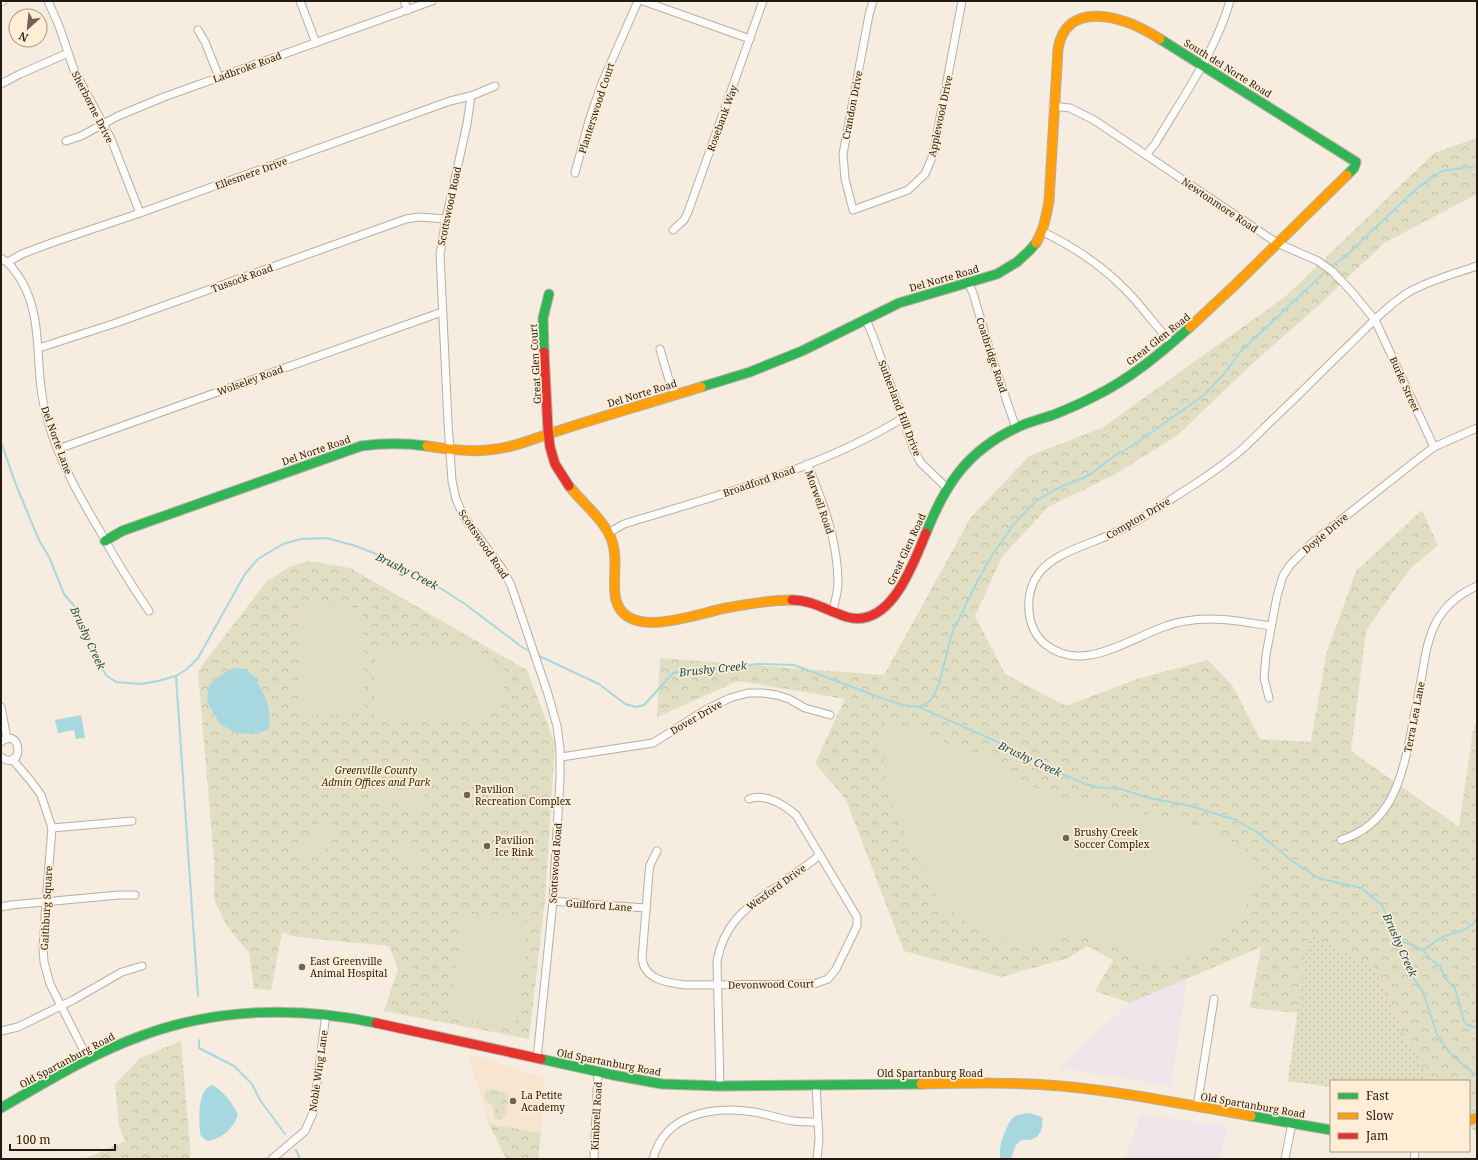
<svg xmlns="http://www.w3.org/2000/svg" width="1478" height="1160" viewBox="0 0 1478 1160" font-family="'Noto Serif',serif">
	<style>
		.commercial { fill: #efe6ec }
		.built { fill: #f7e5d0 }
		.grass { fill: url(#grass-dots) }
		.forest { fill: url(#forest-crowns); fill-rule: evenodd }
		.garden { fill: #e1dfc3 }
		.water { fill: #a8d8df }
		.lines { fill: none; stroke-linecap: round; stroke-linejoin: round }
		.stream { stroke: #a8d8df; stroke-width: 2 }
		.street-casing { stroke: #b7afa5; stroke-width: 9 }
		.fast-casing { stroke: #b7afa5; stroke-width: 11 }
		.slow-casing { stroke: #b7afa5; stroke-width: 11 }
		.jam-casing { stroke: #b7afa5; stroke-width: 11 }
		.street { stroke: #fefcfa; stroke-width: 7 }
		.fast { stroke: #30b455; stroke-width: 9 }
		.slow { stroke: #ff9f0a; stroke-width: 9 }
		.jam { stroke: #e5322d; stroke-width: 9 }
		.poi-dot { fill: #6c645a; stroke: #ffedd6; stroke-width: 1.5 }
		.labels { text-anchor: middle; stroke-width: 3.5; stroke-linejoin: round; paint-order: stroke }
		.street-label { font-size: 10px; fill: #211b12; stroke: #ffedd6 }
		.park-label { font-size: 10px; font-style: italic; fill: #2e3104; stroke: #ffedd6 }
		.poi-label { font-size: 10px; fill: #211b12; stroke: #ffedd6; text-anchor: start }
		.water-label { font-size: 11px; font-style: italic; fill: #0b4e59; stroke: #ffedd6 }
	</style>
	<defs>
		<pattern id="grass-dots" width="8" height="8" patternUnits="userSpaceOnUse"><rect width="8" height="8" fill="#e1dfc3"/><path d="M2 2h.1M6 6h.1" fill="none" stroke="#c1bfa6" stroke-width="1.8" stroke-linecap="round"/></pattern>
		<pattern id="forest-crowns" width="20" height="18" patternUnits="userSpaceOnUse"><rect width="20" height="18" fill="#e1dfc3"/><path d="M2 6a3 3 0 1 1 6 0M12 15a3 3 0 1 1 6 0" fill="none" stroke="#c1bfa6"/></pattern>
	</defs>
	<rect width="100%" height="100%" fill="#f6ecdf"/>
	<g class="commercial">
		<path d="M 1187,978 L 1171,1086 L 1059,1068 L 1130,1003 Z"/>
		<path d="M 1141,1114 L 1228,1127 L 1220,1159 L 1125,1159 Z"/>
	</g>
	<path class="built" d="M 468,1054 L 545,1078 L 541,1133 L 489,1124 Z"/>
	<path class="grass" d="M 1308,934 L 1374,966 L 1407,1042 L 1431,1081 L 1331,1081 L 1331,1087 L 1288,1081 Z"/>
	<g class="forest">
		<path d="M 1477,138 L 1477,194 L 1384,243 L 1319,305 L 1252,364 L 1178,435 L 1114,475 L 1048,507 L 1002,557 L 975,616 L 1005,674 L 1066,706 L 1137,679 L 1208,660 L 1232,685 L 1260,739 L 1311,742 L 1326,655 L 1356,571 L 1422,510 L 1438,545 L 1410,569 L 1366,630 L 1351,751 L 1459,827 L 1473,731 L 1477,718 L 1477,1134 L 1469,1125 L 1469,1081 L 1431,1081 L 1407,1042 L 1374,966 L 1308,935 L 1298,1013 L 1250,1008 L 1261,947 L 1130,1003 L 1095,991 L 1113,960 L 1087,946 L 1068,958 L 1001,977 L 904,951 L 846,800 L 815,763 L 845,699 L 738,681 L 657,717 L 660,658 L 884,675 L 971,517 L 1029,456 L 1102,428 L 1286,296 L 1434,153 ZM 885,722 L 904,727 L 984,758 L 1012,777 L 1050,795 L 1136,812 L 1207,830 L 1258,885 L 1235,923 L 1218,943 L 1132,956 L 1102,940 L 1075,935 L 1056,937 L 1042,943 L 1023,943 Z"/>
		<path d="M 309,561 L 350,568 L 527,670 L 555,744 L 545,900 L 529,1039 L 384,1011 L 398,969 L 389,946 L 297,937 L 282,933 L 271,990 L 254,989 L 249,953 L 227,926 L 214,900 L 214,861 L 198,671 L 266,582 L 289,567 Z"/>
		<path d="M 181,1041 L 191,1159 L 84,1159 L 125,1141 L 119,1125 L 115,1084 L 140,1058 Z"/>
		<path d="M 490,1089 L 505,1092 L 509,1095 L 505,1116 L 501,1120 L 495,1119 L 494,1116 L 494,1108 C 489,1103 482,1098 485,1091 Z"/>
		<path d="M 489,1124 L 541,1133 L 538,1159 L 506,1159 Z"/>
	</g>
	<g class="garden">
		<path d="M 298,604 L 363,608 L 364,714 L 299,715 Z"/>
		<path d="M 468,649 L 486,655 L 502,666 L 505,682 L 502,699 L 496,709 L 480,720 L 374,718 L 375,651 Z"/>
		<path d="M 885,722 L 904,727 L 984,758 L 1012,777 L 1050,795 L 1136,812 L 1207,830 L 1244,848 L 1259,869 L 1258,885 L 1235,923 L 1218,943 L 1190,957 L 1165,965 L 1132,956 L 1102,940 L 1075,935 L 1056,937 L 1042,943 L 1023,943 L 996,940 L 974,928 L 942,905 L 911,847 L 889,797 L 881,736 Z"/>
		<path d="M 329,757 L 340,761 L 334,784 L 323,781 Z"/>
		<path d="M 344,762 L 355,765 L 349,789 L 338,786 Z"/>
		<path d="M 372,769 L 383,773 L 376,796 L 365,793 Z"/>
		<path d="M 386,774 L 397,777 L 390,801 L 379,798 Z"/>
		<path d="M 401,778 L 412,781 L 405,805 L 394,802 Z"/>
		<path d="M 416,782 L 427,785 L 420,809 L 409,806 Z"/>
		<path d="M 316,824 L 330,827 L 323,859 L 293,854 Z"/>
		<path d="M 404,842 L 421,846 L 417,866 L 400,862 Z"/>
		<path d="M 463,913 L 529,922 L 515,1027 L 449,1018 Z"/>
	</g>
	<g class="water">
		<path d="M 233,668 L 245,669 L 255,677 L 267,701 L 270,717 L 268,730 L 255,734 L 236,733 L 220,724 L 207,702 L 209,685 L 223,674 Z"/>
		<path d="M 81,715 L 85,738 L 76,739 L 74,730 L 58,733 L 55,720 Z"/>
		<path d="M 212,1085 C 224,1091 233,1104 238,1115 C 232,1130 223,1138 207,1141 L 201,1136 L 200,1132 C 199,1118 197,1090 212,1085 Z"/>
		<path d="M 1030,1113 L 1042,1117 C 1044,1125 1041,1136 1033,1139 C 1027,1141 1022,1138 1018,1143 C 1014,1147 1014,1153 1011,1158 L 1001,1159 C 996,1152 1007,1122 1014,1117 C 1018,1114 1025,1114 1030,1113 Z"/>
	</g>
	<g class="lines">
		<g class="stream">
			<path d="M 1334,264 L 1343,259 L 1417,188 L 1442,171 L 1477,166"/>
			<path d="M 1,442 L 16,485 L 39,540 L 49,557 L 64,594 L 75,607 L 89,639 L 98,663 L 107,676 L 116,682 L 141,684 L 158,681 L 176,676 L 187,669 L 198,658 L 245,574 L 258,559 L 283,544 L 301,539 L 326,538 L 356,546 L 391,560 L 423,577 L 465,604 L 522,647 L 531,652"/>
			<path d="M 537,655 L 599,684 L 625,704 L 636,707 L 644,705 L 673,673 L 758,664 L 794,665 L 884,699 L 903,705 L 919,707 L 1027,755 L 1054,770 L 1083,783 L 1095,787 L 1121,789 L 1149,798 L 1191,806 L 1236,820 L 1257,832 L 1291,860 L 1318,878 L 1361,888 L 1383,906 L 1390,927 L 1396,936 L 1411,974 L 1423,992 L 1437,1034 L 1445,1047 L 1455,1058 L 1477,1076"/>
			<path d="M 176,676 L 198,996"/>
			<path d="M 919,707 L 929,702 L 935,693 L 939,684 L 952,633 L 977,582 L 991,557 L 1013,525 L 1036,501 L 1056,489 L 1081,479 L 1091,474 L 1114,456 L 1132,446 L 1204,395 L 1225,373 L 1241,351 L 1322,275"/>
			<path d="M 1398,941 L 1410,944 L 1423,950 L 1430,959 L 1440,966 L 1445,978 L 1455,988 L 1464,1021 L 1468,1025 L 1477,1028"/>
			<path d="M 1424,950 C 1430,946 1436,940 1443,937 C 1455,932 1469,931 1477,919"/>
			<path d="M 199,1040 L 199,1048 L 234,1066 L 252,1084 L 260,1100 L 285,1134"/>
			<path d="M 296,1150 L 300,1159"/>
		</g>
		<defs>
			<g id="street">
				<path d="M 48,1 L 59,26 L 74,70 L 111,139 L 140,213"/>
				<path d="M 300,1 L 316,43"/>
				<path d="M 404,1 L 408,10"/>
				<path d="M 643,1 L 750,39"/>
				<path d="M 873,1 L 869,15 L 843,154 L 845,179 L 853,210 L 908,190 L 925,174 L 933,155 L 962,1"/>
				<path d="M 1,2 L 3,1"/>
				<path d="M 198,30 L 205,42 L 219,77"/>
				<path d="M 1,84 L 20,74 L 68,53"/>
				<path d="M 471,96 L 467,124 L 446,219 L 440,254 L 448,423 L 452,481 L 456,499 L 464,517 L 503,570 L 511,585 L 548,694 L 557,726 L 560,749 L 560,779 L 553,901 L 537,1059"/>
				<path d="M 1053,106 L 1070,108 L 1094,120 L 1277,243 L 1318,261 L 1332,271 L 1352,292 L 1375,320 L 1434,447"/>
				<path d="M 66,141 L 81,136 L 118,116 L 164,97 L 432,1"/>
				<path d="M 1146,155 L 1155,144 C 1182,98 1215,53 1230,1"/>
				<path d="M 575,173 L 589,121 L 602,83 L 638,1"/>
				<path d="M 673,230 L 684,220 L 688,212 L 763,1"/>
				<path d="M 1041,231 C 1077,248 1110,271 1136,301 C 1148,315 1159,330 1172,343"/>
				<path d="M 1,258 C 10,263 15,271 21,280 C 43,317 35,360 43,401 C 52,448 76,491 100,531 C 115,559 132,586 149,611"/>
				<path d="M 8,262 L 22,254 L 54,242 L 140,213 L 450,101 L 471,96 L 495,86"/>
				<path d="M 968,283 L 973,293 L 992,358 L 1016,428"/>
				<path d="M 866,320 L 873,336 L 914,450 L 921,463 L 946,487"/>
				<path d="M 39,348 L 116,323 L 406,219 L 419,217 L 446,219"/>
				<path d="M 660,349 L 669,380 L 676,394"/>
				<path d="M 58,449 L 442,312"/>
				<path d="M 807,464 C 823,501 838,542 838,583 C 838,592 835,601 833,610"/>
				<path d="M 610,532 L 624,524 C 718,495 818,470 903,418"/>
				<path d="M 1271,626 C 1243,622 1214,616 1186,621 C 1141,627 1088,679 1045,644 C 1025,627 1024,593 1039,573 C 1057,550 1097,543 1122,529 C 1147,516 1171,499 1195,484 C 1207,476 1219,468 1230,459 C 1244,449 1256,436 1268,424 C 1294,400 1319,374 1345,349 C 1365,330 1385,307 1409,292 C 1430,280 1454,274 1477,266"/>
				<path d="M 1269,698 L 1264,678 L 1266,655 L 1277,596 L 1283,576 L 1290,565 L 1313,542 L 1413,463 L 1434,447 L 1477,428"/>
				<path d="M 1,707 L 7,739"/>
				<path d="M 1,742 C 23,725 24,774 1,757"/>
				<path d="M 561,757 L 653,743 L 707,709 L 730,698 L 748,693 L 763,693 L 777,695 L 789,699 L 805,708 L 830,715"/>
				<path d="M 12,759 L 30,780 L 41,795 L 52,828 L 46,902 L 43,948 L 44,962 L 50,984 L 88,1059"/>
				<path d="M 52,828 L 132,821"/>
				<path d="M 1341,840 C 1389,825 1401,783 1410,738 C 1414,717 1418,696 1422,675 C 1425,656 1428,636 1438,619 C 1447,604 1461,593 1477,586"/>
				<path d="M 657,851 L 650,865 L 649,873 L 642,958 C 644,980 668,983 686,985 L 814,984 L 828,979 L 836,969 L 857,926 L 857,917 L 796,815 C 783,804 766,793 749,799"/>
				<path d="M 553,901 L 602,905 L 646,908"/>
				<path d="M 1,907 L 11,905 L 119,895 L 135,895"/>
				<path d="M 1,1031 L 18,1027 L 73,1000 L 122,972 L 142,966"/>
				<path d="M 816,1085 L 819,1139 L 817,1159"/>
				<path d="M 720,1086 L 717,961 C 724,925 743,909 773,889 C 789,878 805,867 820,855"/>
				<path d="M 1197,1107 L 1214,999"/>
				<path d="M 272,1159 L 305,1131 L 313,1113 L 326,1014"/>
				<path d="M 594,1159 L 598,1072"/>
				<path d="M 653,1159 C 665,1113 713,1106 754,1112 C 767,1114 780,1119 793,1121 C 801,1122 809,1122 817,1122"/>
				<path d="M 1285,1159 L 1292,1123"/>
				<path d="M 1414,1159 L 1415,1151"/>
			</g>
			<g id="fast">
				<path d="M 1160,39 L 1356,162 L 1354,168 L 1347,175"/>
				<path d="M 544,352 L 543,318 L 549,294"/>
				<path d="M 701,387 L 750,372 L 802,351 L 899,303 L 997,274 L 1017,262 L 1029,251 L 1036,243"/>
				<path d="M 926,533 C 945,485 967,451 1016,428 C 1028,422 1041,419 1053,415 C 1068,409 1082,403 1095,396 C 1130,379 1161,353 1190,327"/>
				<path d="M 105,541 L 122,531 L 361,446 C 384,443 404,443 427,446"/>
				<path d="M 541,1059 L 613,1075 L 662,1084 L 720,1086 L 921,1084"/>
				<path d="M 1,1108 C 46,1082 91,1054 141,1036 C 215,1008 299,1006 376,1023"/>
				<path d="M 1251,1116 L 1331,1130"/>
			</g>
			<g id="slow">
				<path d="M 1036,243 C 1044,230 1046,216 1049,201 L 1058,49 C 1066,0 1121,14 1160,39"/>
				<path d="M 1190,327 L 1236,284 L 1347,175"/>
				<path d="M 427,446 C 447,449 467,452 488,450 C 515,448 540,436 567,428 C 611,414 656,401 701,387"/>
				<path d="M 569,486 C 584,505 611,525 614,549 C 617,566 612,584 616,600 C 627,642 698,613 726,608 C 747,604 769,600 792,600"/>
				<path d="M 921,1084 C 968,1083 1015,1082 1061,1086 C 1125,1092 1188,1105 1251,1116"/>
				<path d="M 1469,1120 L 1477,1118"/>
			</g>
			<g id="jam">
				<path d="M 544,352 L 548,430 L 550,447 L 555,464 L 569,486"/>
				<path d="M 792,600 C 812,600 828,611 847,617 C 891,629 913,564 926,533"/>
				<path d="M 376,1023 L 541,1059"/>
			</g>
		</defs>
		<use href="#street" class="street-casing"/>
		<use href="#fast" class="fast-casing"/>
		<use href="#slow" class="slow-casing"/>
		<use href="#jam" class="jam-casing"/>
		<use href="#street" class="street"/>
		<use href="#fast" class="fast"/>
		<use href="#slow" class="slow"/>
		<use href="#jam" class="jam"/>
	</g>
	<g class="poi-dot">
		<circle cx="467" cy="795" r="4"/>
		<circle cx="1066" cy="838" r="4"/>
		<circle cx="487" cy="846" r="4"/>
		<circle cx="302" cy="967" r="4"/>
		<circle cx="513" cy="1101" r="4"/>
	</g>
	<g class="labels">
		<g class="street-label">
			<text transform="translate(247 67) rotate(-20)" y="4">Ladbroke Road</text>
			<text transform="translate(1228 68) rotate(32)" y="4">South del Norte Road</text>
			<text transform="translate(852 105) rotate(-79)" y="4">Crandon Drive</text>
			<text transform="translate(93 107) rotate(63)" y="4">Sherborne Drive</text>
			<text transform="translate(596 108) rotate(-72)" y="4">Planterswood Court</text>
			<text transform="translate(940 116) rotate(-78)" y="4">Applewood Drive</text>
			<text transform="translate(722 118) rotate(-70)" y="4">Rosebank Way</text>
			<text transform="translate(251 173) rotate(-20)" y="4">Ellesmere Drive</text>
			<text transform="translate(1220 205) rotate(34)" y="4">Newtonmore Road</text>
			<text transform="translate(449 206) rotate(-78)" y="4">Scottswood Road</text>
			<text transform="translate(242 278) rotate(-20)" y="4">Tussock Road</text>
			<text transform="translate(944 278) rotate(-16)" y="4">Del Norte Road</text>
			<text transform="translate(1158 339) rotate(-38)" y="4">Great Glen Road</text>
			<text transform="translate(992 355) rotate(72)" y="4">Coatbridge Road</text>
			<text transform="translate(535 364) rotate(-93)" y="4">Great Glen Court</text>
			<text transform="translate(250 380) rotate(-20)" y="4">Wolseley Road</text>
			<text transform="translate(1405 384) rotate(66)" y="4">Burke Street</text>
			<text transform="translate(642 393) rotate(-17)" y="4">Del Norte Road</text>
			<text transform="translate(900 408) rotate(69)" y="4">Sutherland Hill Drive</text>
			<text transform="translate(57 440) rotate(70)" y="4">Del Norte Lane</text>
			<text transform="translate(316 450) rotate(-19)" y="4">Del Norte Road</text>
			<text transform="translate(759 481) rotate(-19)" y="4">Broadford Road</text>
			<text transform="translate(820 502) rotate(71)" y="4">Morwell Road</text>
			<text transform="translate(1138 518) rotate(-30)" y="4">Compton Drive</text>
			<text transform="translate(1325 533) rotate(-40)" y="4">Doyle Drive</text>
			<text transform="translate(484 544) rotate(56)" y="4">Scottswood Road</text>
			<text transform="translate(906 549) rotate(-65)" y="4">Great Glen Road</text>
			<text transform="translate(696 717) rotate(-30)" y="4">Dover Drive</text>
			<text transform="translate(1414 717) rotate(-79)" y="4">Terra Lea Lane</text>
			<text transform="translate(555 863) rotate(-86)" y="4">Scottswood Road</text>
			<text transform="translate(776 887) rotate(-36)" y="4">Wexford Drive</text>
			<text transform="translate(599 905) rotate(4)" y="4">Guilford Lane</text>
			<text transform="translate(46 908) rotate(-87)" y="4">Gaithburg Square</text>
			<text transform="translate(771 984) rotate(-1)" y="4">Devonwood Court</text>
			<text transform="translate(67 1060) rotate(-28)" y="4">Old Spartanburg Road</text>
			<text transform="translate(609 1062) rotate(11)" y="4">Old Spartanburg Road</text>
			<text transform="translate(318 1071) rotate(-82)" y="4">Noble Wing Lane</text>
			<text x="930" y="1077">Old Spartanburg Road</text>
			<text transform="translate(1253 1105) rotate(10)" y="4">Old Spartanburg Road</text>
			<text transform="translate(596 1116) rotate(-87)" y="4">Kimbrell Road</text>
		</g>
		<g class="park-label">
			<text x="376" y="774">Greenville County<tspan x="376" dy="12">Admin Offices and Park</tspan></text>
		</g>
		<g class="poi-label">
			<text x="475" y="793">Pavilion<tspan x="475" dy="12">Recreation Complex</tspan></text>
			<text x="1074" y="836">Brushy Creek<tspan x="1074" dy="12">Soccer Complex</tspan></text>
			<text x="495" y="844">Pavilion<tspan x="495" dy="12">Ice Rink</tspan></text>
			<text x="310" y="965">East Greenville<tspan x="310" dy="12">Animal Hospital</tspan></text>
			<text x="521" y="1099">La Petite<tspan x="521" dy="12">Academy</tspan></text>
		</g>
		<g class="water-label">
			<text transform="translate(407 571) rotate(27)" y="4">Brushy Creek</text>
			<text transform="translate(88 638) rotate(65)" y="4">Brushy Creek</text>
			<text transform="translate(713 669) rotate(-6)" y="4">Brushy Creek</text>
			<text transform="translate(1030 759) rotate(25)" y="4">Brushy Creek</text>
			<text transform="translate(1400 945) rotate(66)" y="4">Brushy Creek</text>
		</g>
	</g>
	<rect width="1478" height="1160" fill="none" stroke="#211b12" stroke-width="4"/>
	<rect x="1330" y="1080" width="140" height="72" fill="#ffedd6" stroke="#a69988"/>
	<rect x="1338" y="1093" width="20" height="6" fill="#30b455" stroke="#a69988"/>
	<text x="1366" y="1100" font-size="12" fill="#211b12">Fast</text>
	<rect x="1338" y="1113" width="20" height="6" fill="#ff9f0a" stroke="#a69988"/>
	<text x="1366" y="1120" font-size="12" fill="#211b12">Slow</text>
	<rect x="1338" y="1133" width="20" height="6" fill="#e5322d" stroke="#a69988"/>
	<text x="1366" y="1140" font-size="12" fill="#211b12">Jam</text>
	<g transform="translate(28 28) rotate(207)"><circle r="19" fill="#ffedd6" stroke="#a69988"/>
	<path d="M0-3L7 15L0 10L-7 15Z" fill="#6c645a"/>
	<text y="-6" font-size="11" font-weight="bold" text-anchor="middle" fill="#211b12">N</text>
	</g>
	<path d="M10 1144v6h105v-6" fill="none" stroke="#211b12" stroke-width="2"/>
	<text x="16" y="1144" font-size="12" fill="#211b12" stroke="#ffedd6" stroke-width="3" paint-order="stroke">100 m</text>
</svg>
